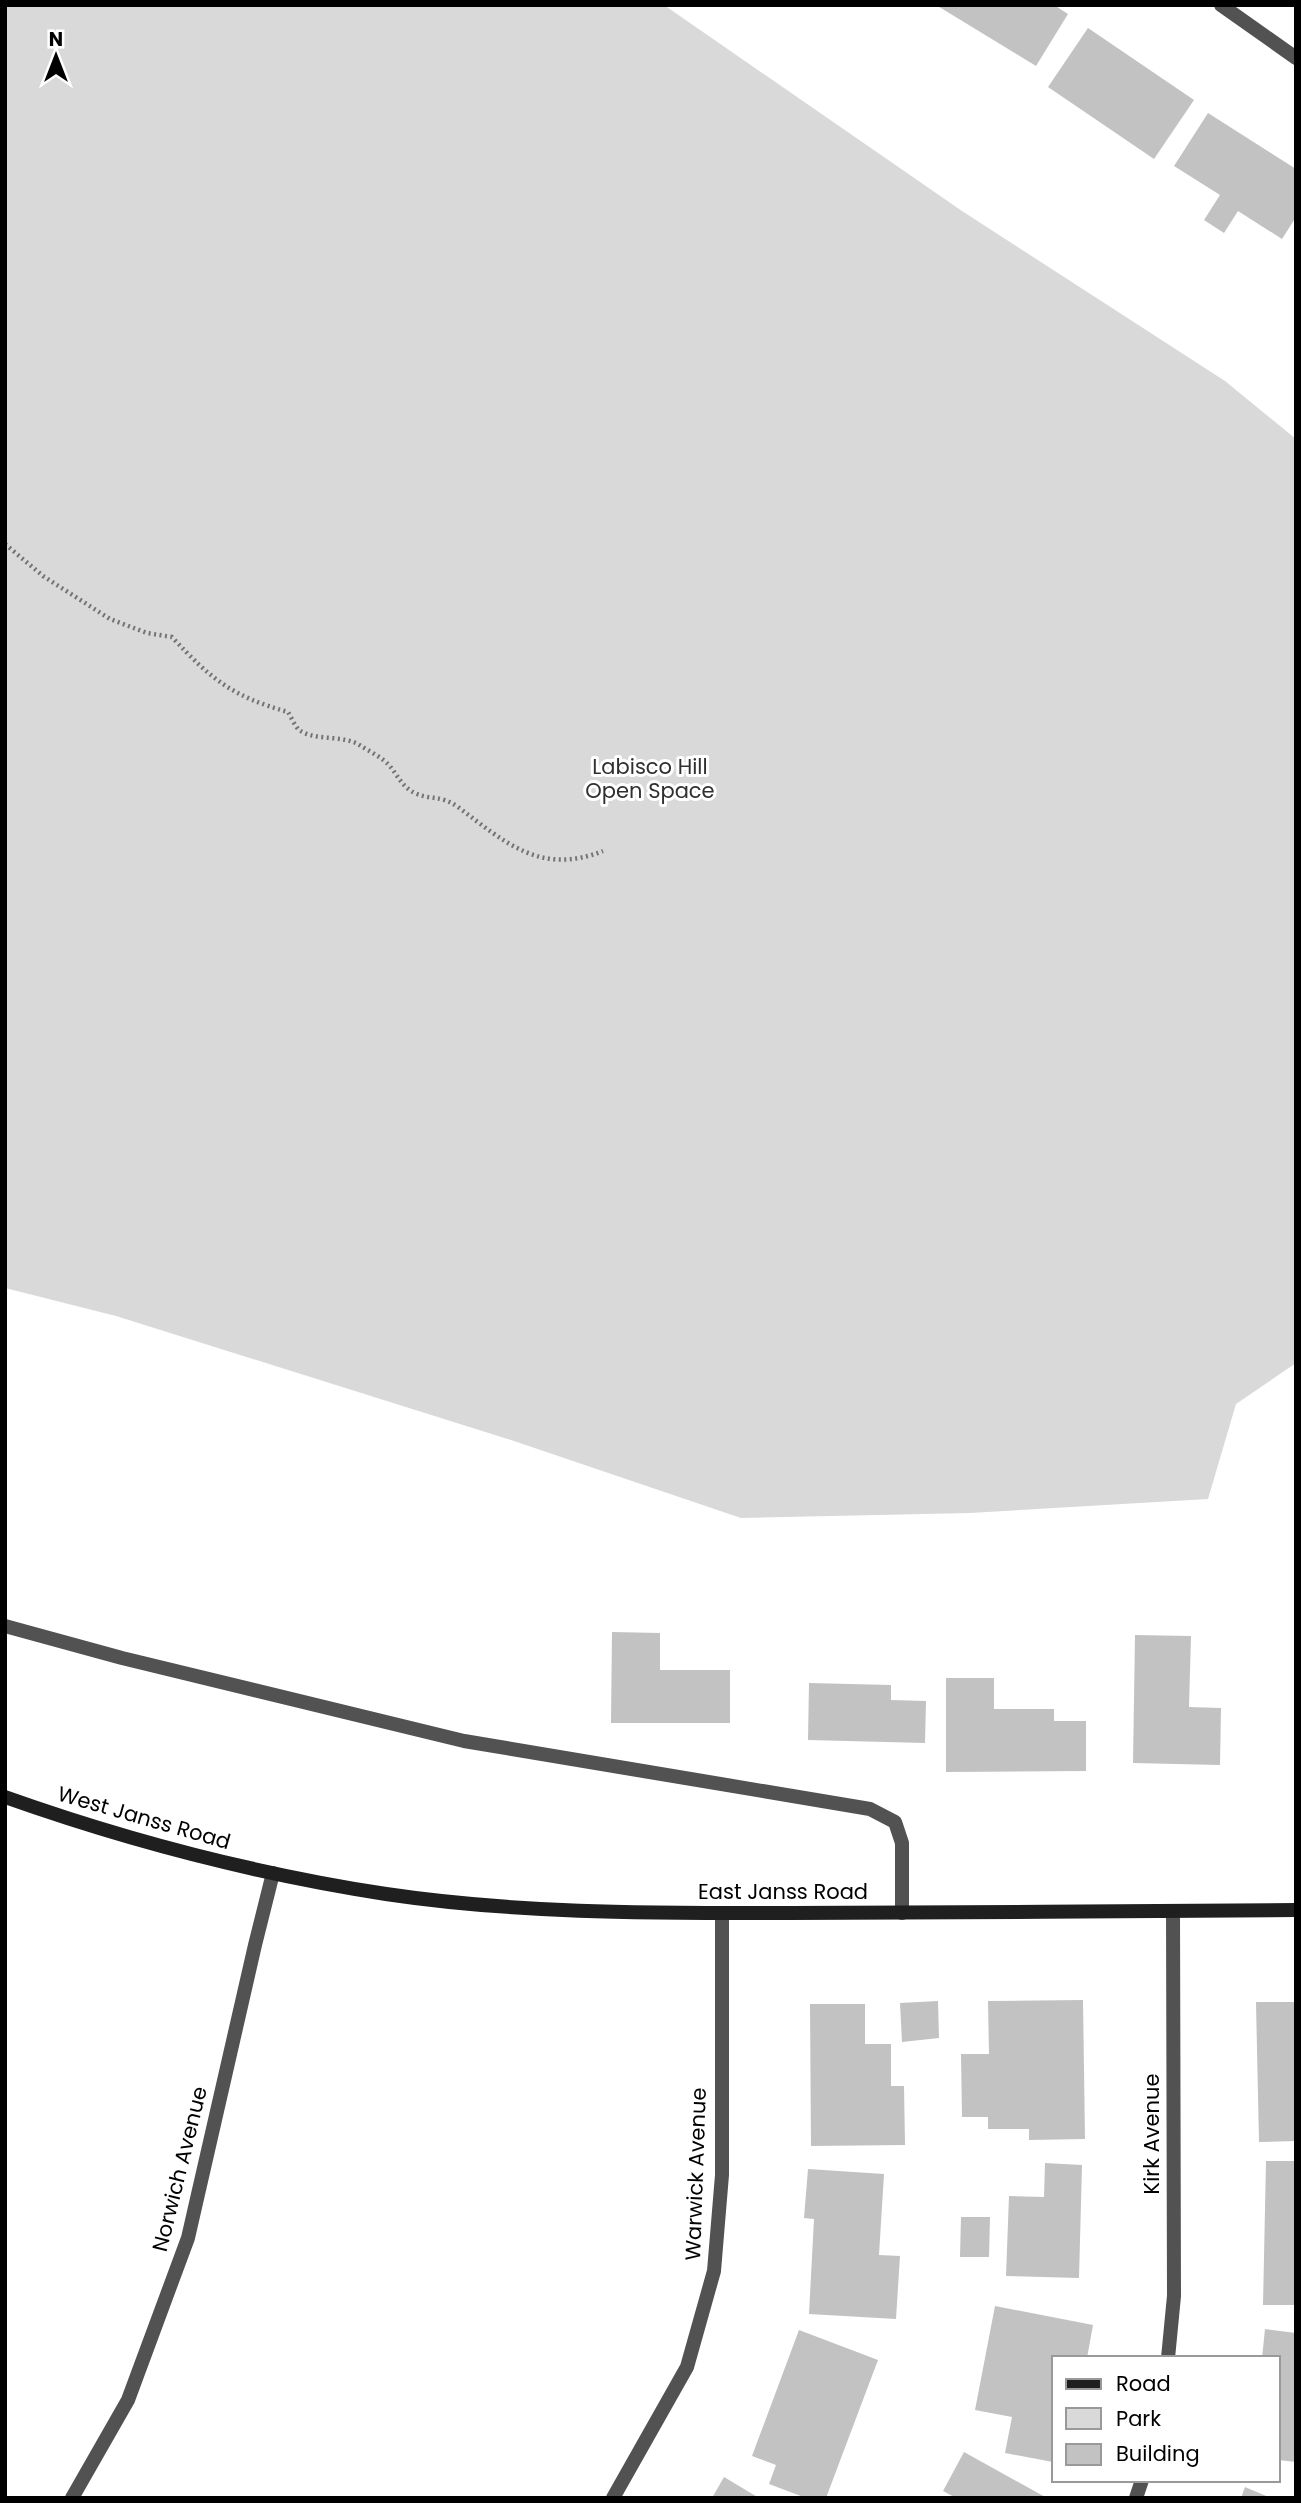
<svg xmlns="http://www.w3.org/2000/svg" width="1301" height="2503" viewBox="0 0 1301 2503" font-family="Poppins,sans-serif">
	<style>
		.green { fill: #d9d9d9 }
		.building { fill: #c2c2c2 }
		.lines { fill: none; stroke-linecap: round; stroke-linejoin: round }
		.path { stroke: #747474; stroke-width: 4.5; stroke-dasharray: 2 3.5; stroke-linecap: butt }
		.lane { stroke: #525252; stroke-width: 14 }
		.street { stroke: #525252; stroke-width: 14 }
		.secondary { stroke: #1f1f1f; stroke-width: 14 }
		.labels { text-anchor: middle; stroke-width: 6; stroke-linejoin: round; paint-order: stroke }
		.park-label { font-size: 21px; fill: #303030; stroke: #fff }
		.street-label { font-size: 21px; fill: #000; stroke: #fff }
	</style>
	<rect width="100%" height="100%" fill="#fff"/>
	<path class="green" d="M 5,5 L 664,5 L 962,211 L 1225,381 L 1296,439 L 1296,1363 L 1236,1404 L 1208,1499 L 970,1513 L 741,1518 L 511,1440 L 116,1316 L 5,1288 Z"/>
	<g class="building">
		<path d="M 936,5 L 1054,5 L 1068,14 L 1036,66 Z"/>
		<path d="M 1088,28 L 1194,100 L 1154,159 L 1048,87 Z"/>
		<path d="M 1208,113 L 1296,169 L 1296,217 L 1282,239 L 1238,211 L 1224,233 L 1204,220 L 1220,195 L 1174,166 Z"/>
		<path d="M 612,1632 L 660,1633 L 660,1670 L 730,1670 L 730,1723 L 611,1723 Z"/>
		<path d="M 1135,1635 L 1191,1636 L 1189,1707 L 1221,1708 L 1220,1765 L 1133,1763 Z"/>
		<path d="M 946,1678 L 994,1678 L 994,1709 L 1054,1709 L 1054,1721 L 1086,1721 L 1086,1771 L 946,1772 Z"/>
		<path d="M 809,1683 L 891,1685 L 891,1700 L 926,1701 L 925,1743 L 808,1740 Z"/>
		<path d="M 1083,2000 L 1085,2139 L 1029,2140 L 1029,2129 L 988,2129 L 988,2117 L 962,2117 L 961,2054 L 989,2054 L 988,2001 Z"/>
		<path d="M 938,2001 L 939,2038 L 902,2042 L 900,2003 Z"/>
		<path d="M 1256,2002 L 1296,2002 L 1296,2141 L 1259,2142 Z"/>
		<path d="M 810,2004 L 865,2004 L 865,2044 L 891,2044 L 891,2086 L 904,2086 L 905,2145 L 811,2146 Z"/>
		<path d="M 1266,2161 L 1296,2161 L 1296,2305 L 1263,2305 Z"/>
		<path d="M 1045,2163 L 1082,2165 L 1079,2278 L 1006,2276 L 1009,2196 L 1044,2197 Z"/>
		<path d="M 808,2169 L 884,2174 L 879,2255 L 900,2256 L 896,2319 L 809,2314 L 814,2219 L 804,2218 Z"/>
		<path d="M 961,2217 L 990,2217 L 989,2257 L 960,2257 Z"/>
		<path d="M 995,2306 L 1093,2325 L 1087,2358 L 1054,2358 L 1053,2462 L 1005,2453 L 1012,2417 L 975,2410 Z"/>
		<path d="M 1265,2329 L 1296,2333 L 1296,2462 L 1278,2460 L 1278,2358 L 1262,2358 Z"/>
		<path d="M 799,2330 L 878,2360 L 826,2498 L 806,2498 L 769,2484 L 776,2465 L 752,2456 Z"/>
		<path d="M 964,2452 L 1047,2498 L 956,2498 L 943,2491 Z"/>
		<path d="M 724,2477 L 759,2498 L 712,2498 Z"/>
		<path d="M 1245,2487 L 1271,2498 L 1241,2498 Z"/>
	</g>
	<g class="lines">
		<path class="path" d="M 5,544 L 43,576 L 110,619 L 147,633 L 172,637 C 211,679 231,696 288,712 C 291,717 295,726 299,730 C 317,742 344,734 361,746 C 369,751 381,757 388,764 C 398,775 402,788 417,794 C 432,800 441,795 458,807 C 505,842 540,876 603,851"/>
		<path class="lane" d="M 5,1626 L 122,1658 L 464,1741 L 870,1809 L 895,1822 L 902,1843 L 902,1913"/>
		<g class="street">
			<path d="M 1221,5 L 1296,58"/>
			<path d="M 1168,2358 L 1174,2296 L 1173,1911"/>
			<path d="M 72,2498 L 128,2400 L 188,2238 L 255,1945 L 273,1873"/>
			<path d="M 613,2498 L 687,2367 L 714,2271 L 722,2175 L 722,1913"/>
			<path d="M 1136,2498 L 1142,2480"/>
		</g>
		<path class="secondary" d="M 5,1797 C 129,1841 256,1874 386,1894 C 520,1914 656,1913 791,1913 C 959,1913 1128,1911 1296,1910"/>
	</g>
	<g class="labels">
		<g class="park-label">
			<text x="650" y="774">Labisco Hill<tspan x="650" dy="24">Open Space</tspan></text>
		</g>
		<g class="street-label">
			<text transform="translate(144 1818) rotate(16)" y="7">West Janss Road</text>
			<text x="783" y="1899">East Janss Road</text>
			<text transform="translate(1152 2134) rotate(-90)" y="7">Kirk Avenue</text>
			<text transform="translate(180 2169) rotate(-76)" y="7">Norwich Avenue</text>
			<text transform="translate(696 2174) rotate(-88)" y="7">Warwick Avenue</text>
		</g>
	</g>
	<rect width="1301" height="2503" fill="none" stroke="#000000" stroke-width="14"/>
	<rect x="1052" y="2356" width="228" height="126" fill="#ffffff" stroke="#999999" stroke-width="2"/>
	<rect x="1066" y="2379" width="35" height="10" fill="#1f1f1f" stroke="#999999" stroke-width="2"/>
	<text x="1116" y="2391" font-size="21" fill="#000000">Road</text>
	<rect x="1066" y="2408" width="35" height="21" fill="#d9d9d9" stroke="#999999" stroke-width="2"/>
	<text x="1116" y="2426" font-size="21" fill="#000000">Park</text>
	<rect x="1066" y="2444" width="35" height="21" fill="#c2c2c2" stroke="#999999" stroke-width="2"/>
	<text x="1116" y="2461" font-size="21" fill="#000000">Building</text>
	<g transform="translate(56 56)" stroke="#ffffff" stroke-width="5" paint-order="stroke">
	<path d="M0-5L12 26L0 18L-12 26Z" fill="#000000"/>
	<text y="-10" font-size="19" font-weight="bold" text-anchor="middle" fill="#000000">N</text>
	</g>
</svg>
